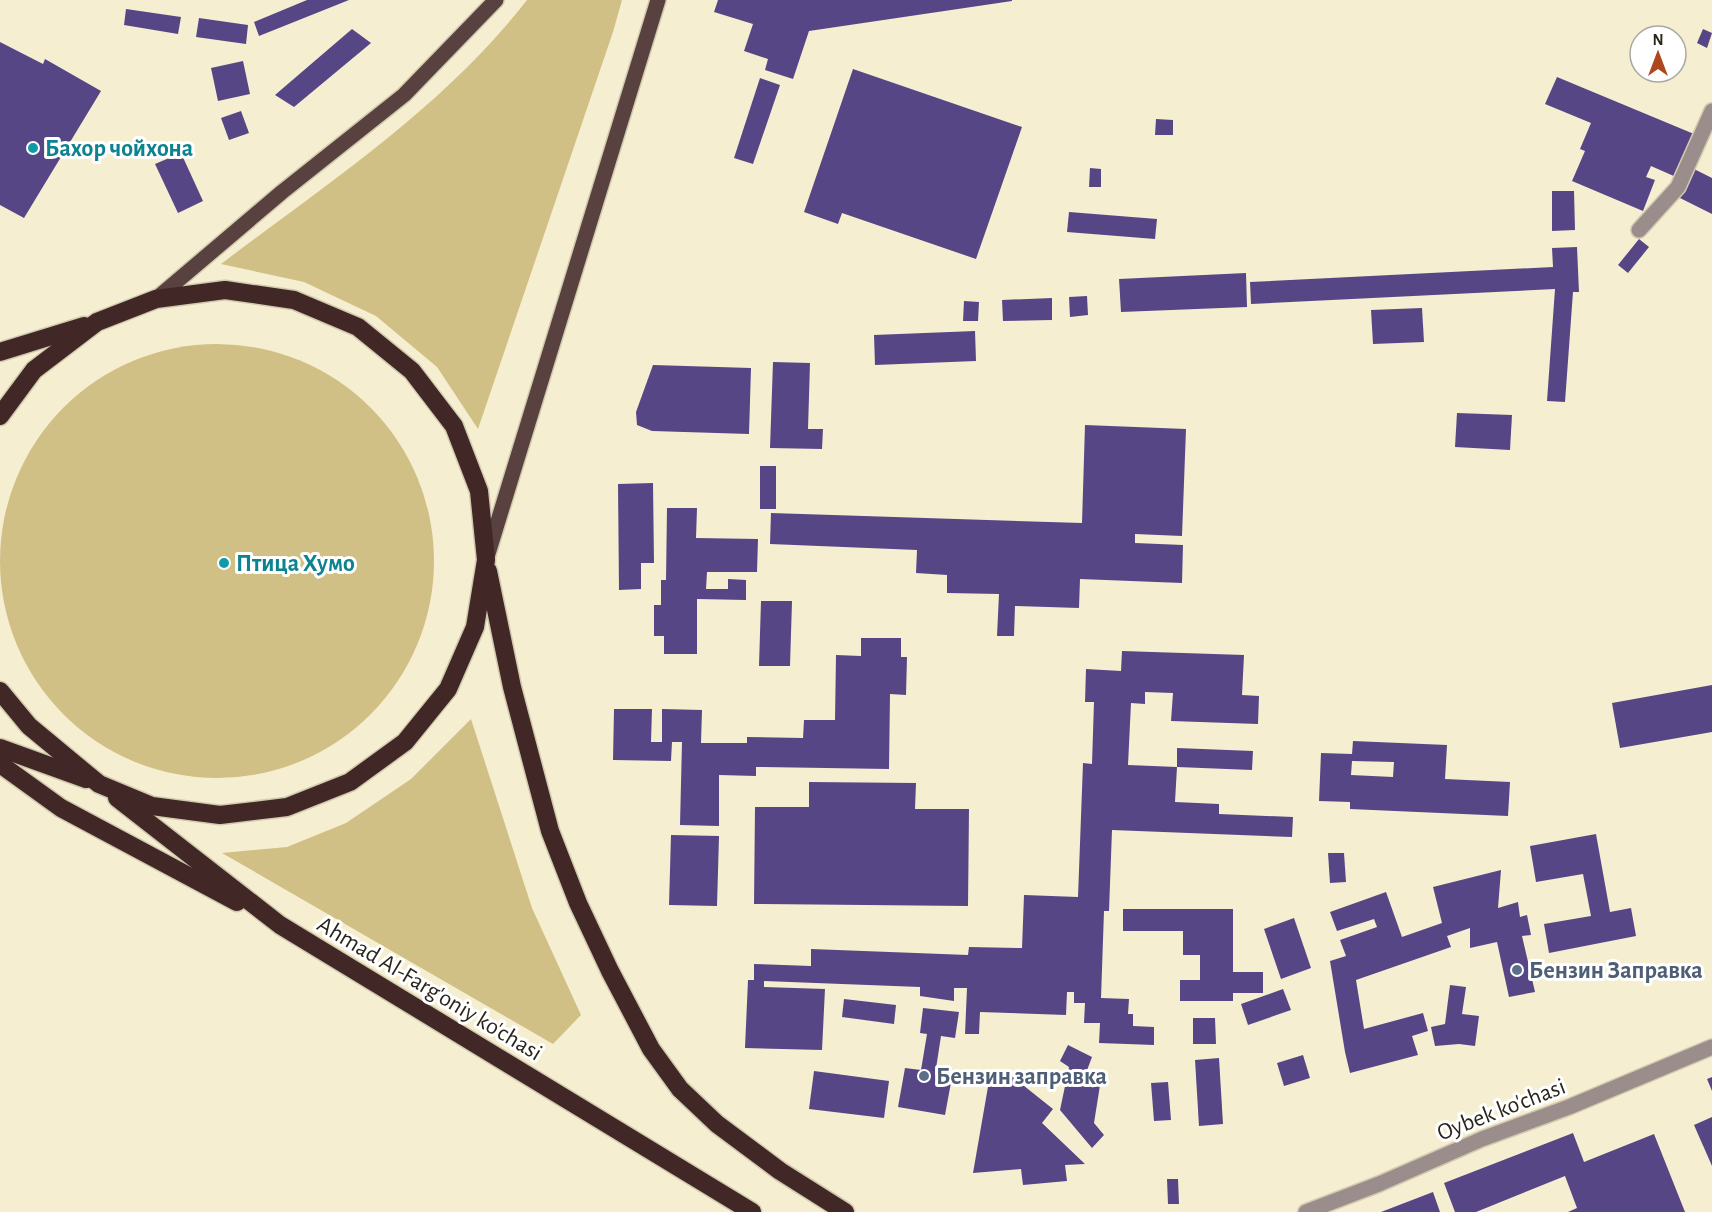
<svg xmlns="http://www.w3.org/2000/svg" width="1712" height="1212" viewBox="0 0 1712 1212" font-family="'Alegreya Sans',sans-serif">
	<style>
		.green { fill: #d1c086 }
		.building { fill: #574686; fill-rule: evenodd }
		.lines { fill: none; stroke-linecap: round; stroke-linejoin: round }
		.minor-casing { stroke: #d1caaf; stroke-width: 18 }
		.major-casing { stroke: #d1caaf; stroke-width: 18 }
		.highway-casing { stroke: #d1caaf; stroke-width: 21 }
		.minor { stroke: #9c8d8d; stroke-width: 15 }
		.major { stroke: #594140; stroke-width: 15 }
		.highway { stroke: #412726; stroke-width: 18 }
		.culture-dot { fill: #0f9aa8; stroke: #fff; stroke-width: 2 }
		.service-dot { fill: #5c6f8a; stroke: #fff; stroke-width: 2 }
		.labels { text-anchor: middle; stroke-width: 6; stroke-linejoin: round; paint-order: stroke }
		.culture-label { font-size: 24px; font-weight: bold; fill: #0d838f; stroke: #fff; text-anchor: start }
		.service-label { font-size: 24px; font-weight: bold; fill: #4e5e75; stroke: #fff; text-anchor: start }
		.street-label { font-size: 24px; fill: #2a261b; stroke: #fff }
	</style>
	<rect width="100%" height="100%" fill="#f6eed0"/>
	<g class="green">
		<path d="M 527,0 L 622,0 L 613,32 L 478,429 L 437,367 L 376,316 L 304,282 L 221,264 C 328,183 444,107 527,0 Z"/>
		<circle cx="217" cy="561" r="217"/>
		<path d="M 471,719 L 532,908 L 581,1015 L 553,1044 L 222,853 L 287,847 L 346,823 L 411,779 Z"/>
	</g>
	<g class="building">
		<path d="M 307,0 L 349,0 L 259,36 L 254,22 Z"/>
		<path d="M 718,0 L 1012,0 L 1012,1 L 809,31 L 793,79 L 765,70 L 768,59 L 744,51 L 753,24 L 714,12 Z"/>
		<path d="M 126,9 L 181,17 L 178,34 L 124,25 Z"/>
		<path d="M 199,18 L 248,25 L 246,44 L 196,37 Z"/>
		<path d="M 352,29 L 371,43 L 294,107 L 275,95 Z"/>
		<path d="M 1703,29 L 1712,33 L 1707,48 L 1697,43 Z"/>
		<path d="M 0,42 L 43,64 L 45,59 L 101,91 L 24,218 L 0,205 Z"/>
		<path d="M 243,61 L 250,94 L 218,101 L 211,68 Z"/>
		<path d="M 853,69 L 1022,127 L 976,259 L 842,213 L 838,224 L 804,212 Z"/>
		<path d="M 1557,77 L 1694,134 L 1676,177 L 1651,166 L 1646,177 L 1655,180 L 1643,211 L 1572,181 L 1585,151 L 1580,149 L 1591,123 L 1545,104 Z"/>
		<path d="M 760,78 L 780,85 L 753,164 L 734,158 Z"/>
		<path d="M 241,111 L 249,133 L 229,140 L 221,118 Z"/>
		<path d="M 1156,119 L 1173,120 L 1173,135 L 1155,135 Z"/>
		<path d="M 181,153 L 203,201 L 178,213 L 155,164 Z"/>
		<path d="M 1090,168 L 1101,169 L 1101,187 L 1089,187 Z"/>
		<path d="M 1692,168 L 1712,178 L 1712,214 L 1678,197 Z"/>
		<path d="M 1552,191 L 1574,191 L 1575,230 L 1552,231 Z"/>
		<path d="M 1069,212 L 1157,219 L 1155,239 L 1067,232 Z"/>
		<path d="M 1639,239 L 1649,247 L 1628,273 L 1618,265 Z"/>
		<path d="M 1577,247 L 1579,292 L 1573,292 L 1565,402 L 1547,401 L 1555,289 L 1251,304 L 1250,282 L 1553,267 L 1552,248 Z"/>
		<path d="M 1246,273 L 1247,307 L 1121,312 L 1119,279 Z"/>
		<path d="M 1087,296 L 1088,315 L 1070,317 L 1069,297 Z"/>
		<path d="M 1052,298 L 1052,320 L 1003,321 L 1002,300 Z"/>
		<path d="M 964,301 L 979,302 L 978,321 L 963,321 Z"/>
		<path d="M 1422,308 L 1424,342 L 1373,344 L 1371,310 Z"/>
		<path d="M 975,331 L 976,361 L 875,365 L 874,335 Z"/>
		<path d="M 773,362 L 810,363 L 808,429 L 823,429 L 822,449 L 770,448 Z"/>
		<path d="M 653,365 L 751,368 L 749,434 L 652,431 L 637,425 L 636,412 Z"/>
		<path d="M 1457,413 L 1512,415 L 1510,450 L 1455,447 Z"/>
		<path d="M 1085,425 L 1186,429 L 1182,536 L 1135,534 L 1135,543 L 1183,545 L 1182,583 L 1080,579 L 1079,608 L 1015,606 L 1014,636 L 997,636 L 999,594 L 947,593 L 947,575 L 916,573 L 917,550 L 770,544 L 771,513 L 1082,523 Z"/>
		<rect x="760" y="466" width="16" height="43"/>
		<path d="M 653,483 L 654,563 L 641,563 L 641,589 L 619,590 L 618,484 Z"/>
		<path d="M 667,508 L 697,508 L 696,538 L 758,539 L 757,572 L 707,572 L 706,589 L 728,589 L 728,579 L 746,580 L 746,600 L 697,599 L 697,654 L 664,654 L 664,636 L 654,636 L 654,605 L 661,605 L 661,580 L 666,580 Z"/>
		<path d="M 761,601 L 792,601 L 790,666 L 759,666 Z"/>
		<path d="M 861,638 L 901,638 L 901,657 L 907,657 L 906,695 L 890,694 L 889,769 L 756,767 L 756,776 L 719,775 L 719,826 L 680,825 L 682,742 L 672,742 L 671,761 L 613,760 L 614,709 L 652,709 L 651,742 L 662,742 L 662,709 L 702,710 L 701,743 L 747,743 L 747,737 L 803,738 L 804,720 L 835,720 L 836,655 L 861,656 Z"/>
		<path d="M 1122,651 L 1244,655 L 1242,695 L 1259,696 L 1258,724 L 1171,721 L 1173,693 L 1145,692 L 1145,704 L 1131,703 L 1128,765 L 1177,767 L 1175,802 L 1219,804 L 1219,814 L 1293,817 L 1292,837 L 1112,830 L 1109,911 L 1104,911 L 1101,998 L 1129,999 L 1128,1014 L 1133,1014 L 1133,1026 L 1154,1027 L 1154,1045 L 1099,1043 L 1100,1023 L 1084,1023 L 1085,1003 L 1074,1003 L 1074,992 L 1067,992 L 1066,1015 L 980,1012 L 979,1034 L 965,1034 L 967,988 L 954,988 L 954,1001 L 920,996 L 920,987 L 764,981 L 764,987 L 825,989 L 822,1050 L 745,1048 L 748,980 L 754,980 L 754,964 L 811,966 L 811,949 L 968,955 L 969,947 L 1022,948 L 1024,895 L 1078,897 L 1083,763 L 1092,764 L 1094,702 L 1085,702 L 1086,669 L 1121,671 Z"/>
		<path d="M 1712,685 L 1712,732 L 1620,748 L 1612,703 Z"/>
		<path d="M 1353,741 L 1447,745 L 1445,779 L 1510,782 L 1508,816 L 1350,809 L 1350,802 L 1319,801 L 1321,753 L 1352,754 ZM 1352,761 L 1394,762 L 1393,777 L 1351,775 Z"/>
		<path d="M 1177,748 L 1253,751 L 1252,770 L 1177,767 Z"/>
		<path d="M 809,782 L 916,783 L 915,809 L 969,809 L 968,906 L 754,904 L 755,807 L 809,807 Z"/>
		<path d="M 1596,834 L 1610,912 L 1631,908 L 1636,936 L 1549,953 L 1544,924 L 1591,916 L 1583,874 L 1536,882 L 1530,846 Z"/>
		<path d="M 671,835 L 719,836 L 717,906 L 669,905 Z"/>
		<path d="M 1328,853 L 1344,853 L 1346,882 L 1330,883 Z"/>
		<path d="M 1501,870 L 1498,908 L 1518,902 L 1520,917 L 1527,915 L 1531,935 L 1522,936 L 1535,992 L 1509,997 L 1497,942 L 1470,948 L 1470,928 L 1447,936 L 1451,947 L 1356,980 L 1364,1029 L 1423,1013 L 1428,1031 L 1412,1036 L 1418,1055 L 1350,1073 L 1345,1052 L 1330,961 L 1346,956 L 1340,940 L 1377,927 L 1374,919 L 1337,931 L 1330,912 L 1386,892 L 1402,937 L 1442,923 L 1433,887 Z"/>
		<path d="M 1123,909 L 1233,909 L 1233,972 L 1263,972 L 1263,993 L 1233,993 L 1233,1001 L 1180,1001 L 1180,980 L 1200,980 L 1200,955 L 1183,955 L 1183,931 L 1123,931 Z"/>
		<path d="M 1294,918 L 1311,968 L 1281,979 L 1264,929 Z"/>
		<path d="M 1450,985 L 1466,987 L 1462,1014 L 1479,1016 L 1475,1046 L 1459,1044 L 1435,1046 L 1431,1027 L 1445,1024 Z"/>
		<path d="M 1283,989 L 1291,1010 L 1248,1025 L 1241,1004 Z"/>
		<path d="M 844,999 L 896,1005 L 894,1024 L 842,1017 Z"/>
		<path d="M 923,1008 L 959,1012 L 955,1038 L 941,1036 L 935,1075 L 952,1077 L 945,1115 L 898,1107 L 905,1068 L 921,1070 L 927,1034 L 920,1033 Z"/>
		<path d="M 1193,1018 L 1215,1018 L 1216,1044 L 1193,1044 Z"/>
		<path d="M 1068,1045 L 1092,1057 L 1086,1073 L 1101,1079 L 1094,1123 L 1104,1135 L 1092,1148 L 1060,1110 L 1069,1067 L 1060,1061 Z"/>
		<path d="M 1303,1055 L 1310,1078 L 1284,1086 L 1277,1063 Z"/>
		<path d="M 1219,1058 L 1223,1124 L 1199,1126 L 1195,1060 Z"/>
		<path d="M 1004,1070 L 1053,1109 L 1042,1123 L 1085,1164 L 1065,1165 L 1067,1181 L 1023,1185 L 1021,1169 L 973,1173 L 989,1081 L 993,1084 Z"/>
		<path d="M 814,1071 L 889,1081 L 884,1118 L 809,1109 Z"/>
		<path d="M 1712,1077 L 1712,1091 L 1707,1079 Z"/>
		<path d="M 1168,1082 L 1171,1120 L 1154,1121 L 1151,1083 Z"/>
		<path d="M 1712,1117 L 1712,1166 L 1694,1125 Z"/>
		<path d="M 1573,1133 L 1584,1162 L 1654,1134 L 1685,1212 L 1568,1212 L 1577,1208 L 1565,1176 L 1476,1212 L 1455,1212 L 1444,1183 Z"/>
		<path d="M 1167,1179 L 1178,1179 L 1179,1204 L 1168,1204 Z"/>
		<path d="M 1433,1192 L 1440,1212 L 1381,1212 Z"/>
	</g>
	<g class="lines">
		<defs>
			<g id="minor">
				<path d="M 1639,230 L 1678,187 L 1712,111"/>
				<path d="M 1306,1212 L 1379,1184 L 1482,1139 L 1569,1107 L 1712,1047"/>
			</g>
			<g id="major">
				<path d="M 156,299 L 282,192 L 404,95 L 496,0"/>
				<path d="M 487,557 L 658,0"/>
			</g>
			<g id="highway">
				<path d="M 0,352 L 84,326"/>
				<path d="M 0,416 L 34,370 L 97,322 L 156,299 L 225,290 L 294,300 L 358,327 L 412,371 L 454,426 L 479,491 L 486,560 L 475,627 L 448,689 L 405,742 L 350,782 L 287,807 L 220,815 L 152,806 L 99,784 L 29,726 L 0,691"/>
				<path d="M 488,571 L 512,687 L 550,831 L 578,903 L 610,971 L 651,1049 L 680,1089 L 717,1124 L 780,1171 L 845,1212"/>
				<path d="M 0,748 L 86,779"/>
				<path d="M 0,764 L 61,808 L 237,902"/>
				<path d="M 117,798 L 280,925 L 752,1212"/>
			</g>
		</defs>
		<use href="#minor" class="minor-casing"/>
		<use href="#major" class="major-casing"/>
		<use href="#highway" class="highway-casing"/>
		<use href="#minor" class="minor"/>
		<use href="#major" class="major"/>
		<use href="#highway" class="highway"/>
	</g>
	<g class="culture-dot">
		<circle cx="33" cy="148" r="6"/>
		<circle cx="224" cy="563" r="6"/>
	</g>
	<g class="service-dot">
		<circle cx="1517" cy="970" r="6"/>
		<circle cx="924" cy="1076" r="6"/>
	</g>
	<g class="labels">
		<g class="culture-label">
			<text x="45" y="156">Бахор чойхона</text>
			<text x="236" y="571">Птица Хумо</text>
		</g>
		<g class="service-label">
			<text x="1529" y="978">Бензин Заправка</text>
			<text x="936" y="1084">Бензин заправка</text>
		</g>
		<g class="street-label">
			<text transform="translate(430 988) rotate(31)" y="8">Ahmad Al-Farg'oniy ko'chasi</text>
			<text transform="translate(1501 1109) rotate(-21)" y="8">Oybek ko'chasi</text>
		</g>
	</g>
	<g transform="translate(1658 54)"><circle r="28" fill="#ffffff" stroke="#aaa8a4" stroke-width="1.5"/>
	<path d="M0-4.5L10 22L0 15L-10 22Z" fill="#ae4720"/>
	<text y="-9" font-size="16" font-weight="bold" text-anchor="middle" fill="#2a261b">N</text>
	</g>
</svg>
